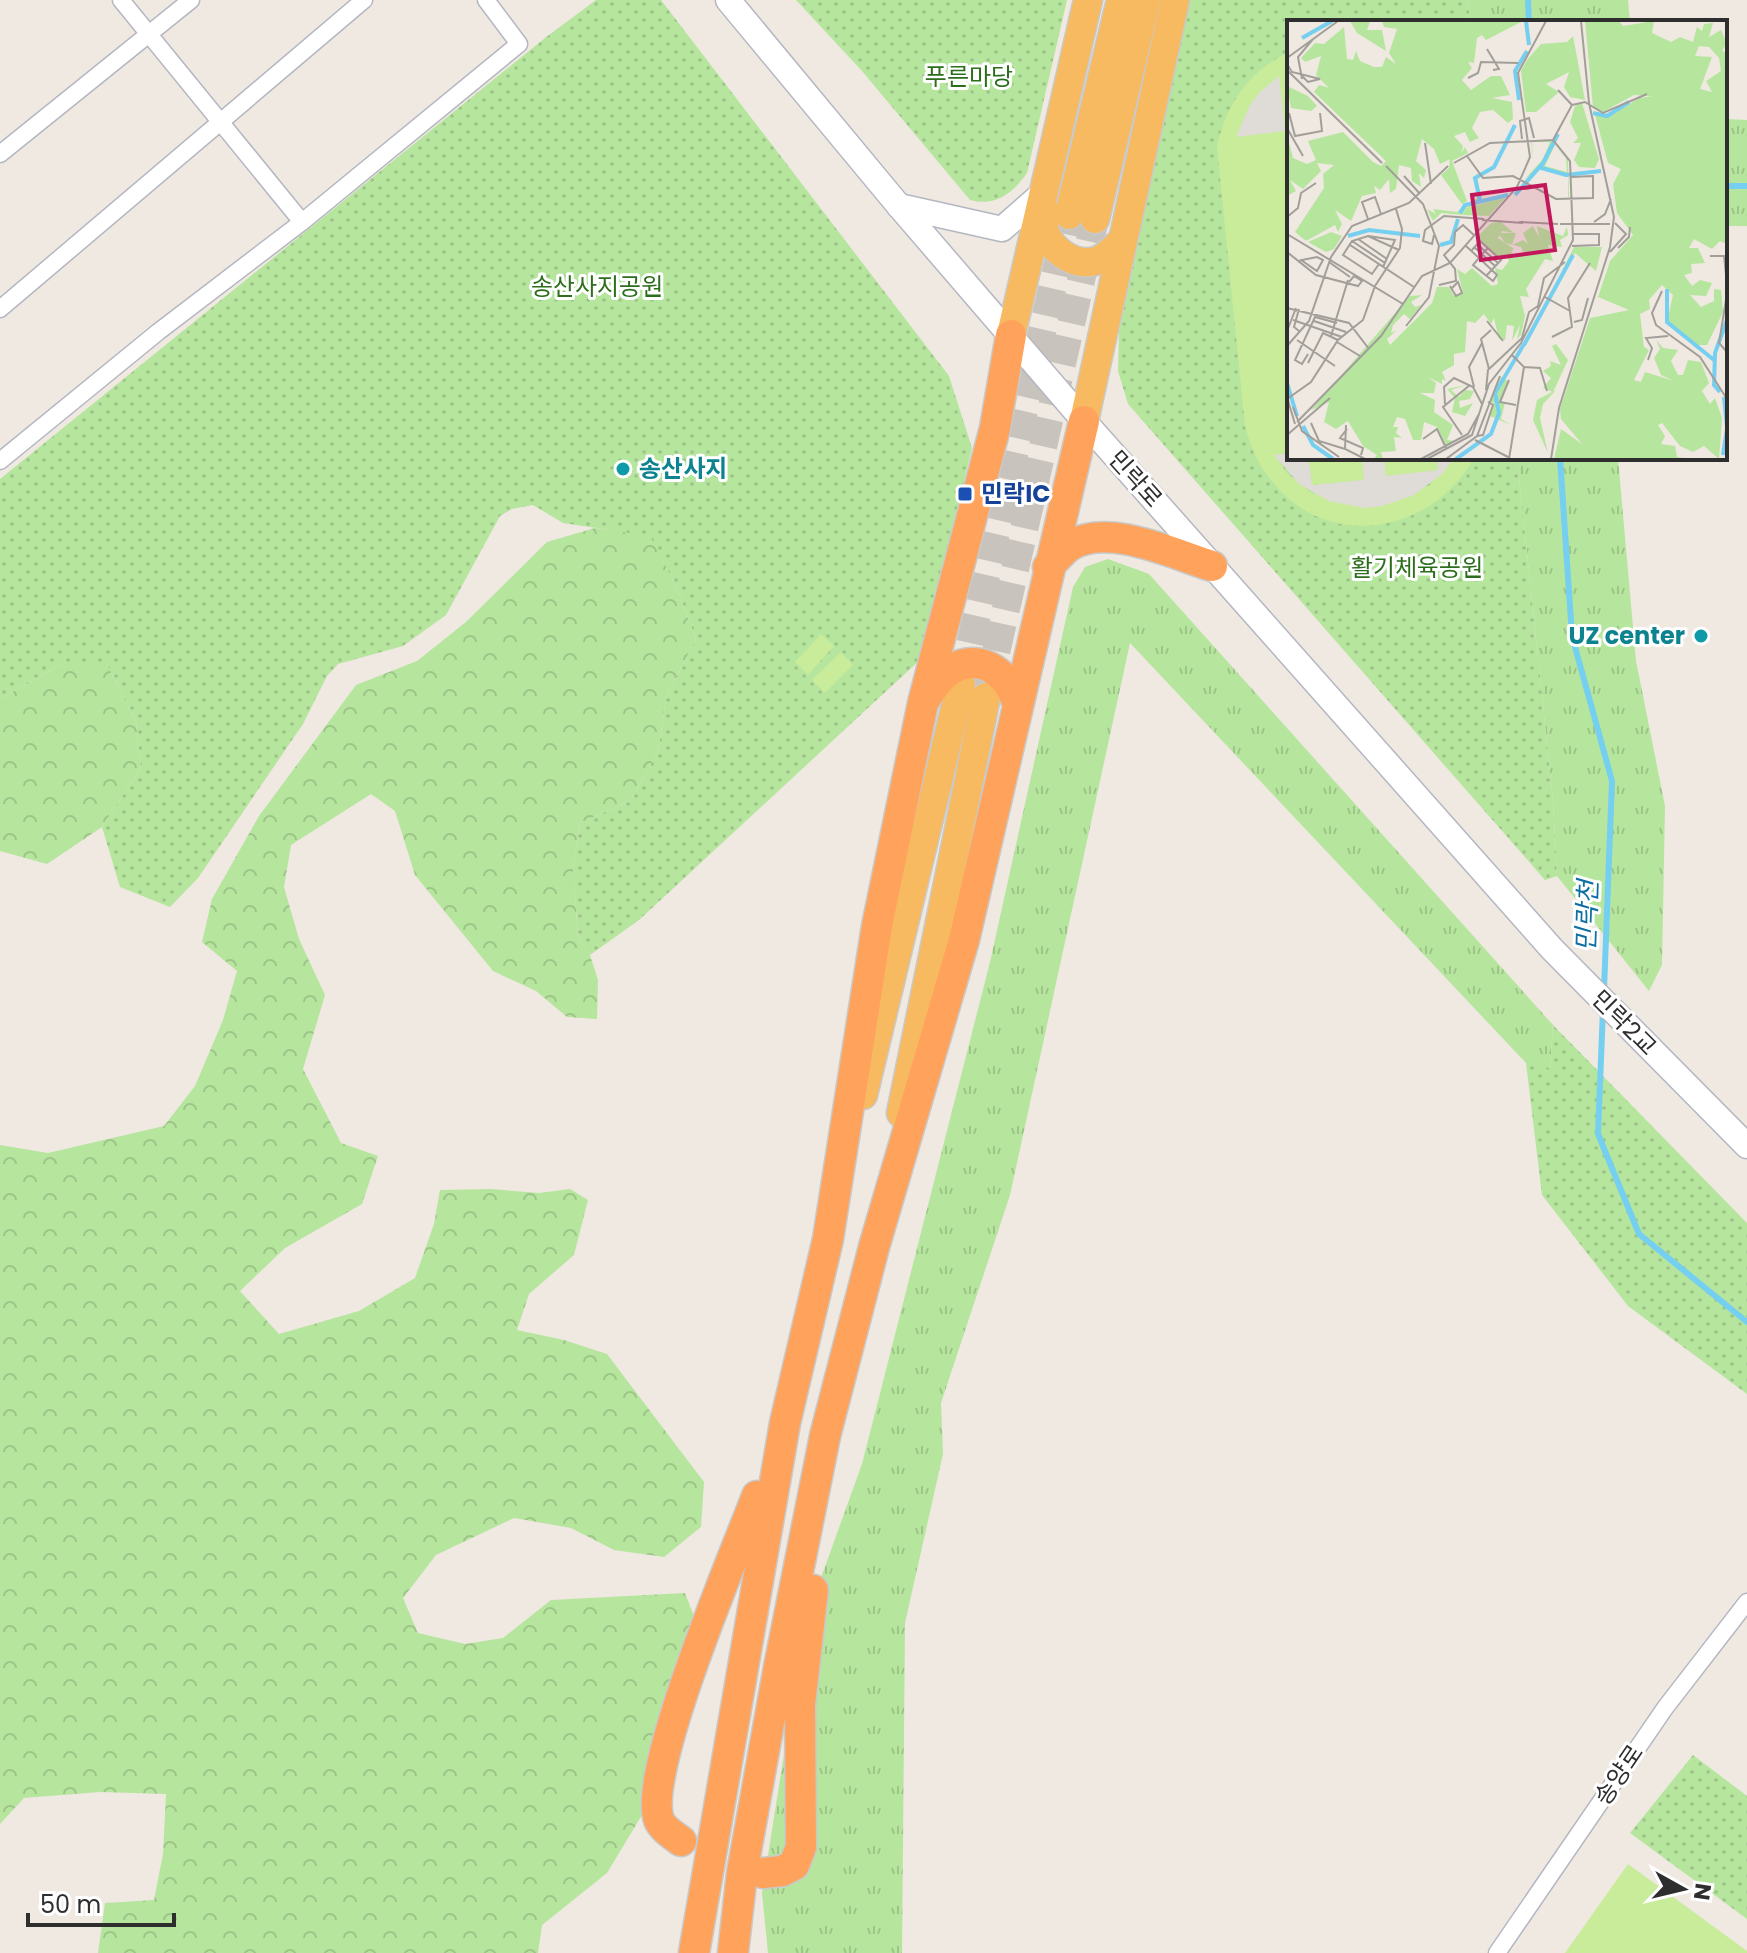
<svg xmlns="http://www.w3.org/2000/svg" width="1747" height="1953" viewBox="0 0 1747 1953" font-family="Poppins,'Noto Sans KR',sans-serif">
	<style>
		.grass { fill: url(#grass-tufts) }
		.forest { fill: url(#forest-crowns) }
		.park { fill: url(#park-dots) }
		.pitch { fill: #c9ec9a }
		.plaza { fill: #dfdcd8 }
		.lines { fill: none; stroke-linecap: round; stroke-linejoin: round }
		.stream { stroke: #75cff0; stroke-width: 6 }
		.trunk-tunnel { stroke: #c8c4bd; stroke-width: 28; stroke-dasharray: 28 14; stroke-linecap: butt }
		.minor-casing { stroke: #b4b7c1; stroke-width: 19 }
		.secondary-casing { stroke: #b4b7c1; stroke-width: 27 }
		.trunk-casing { stroke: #c9c9c9; stroke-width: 31 }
		.motorway-casing { stroke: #c9c9c9; stroke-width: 33 }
		.minor { stroke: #fff; stroke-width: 16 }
		.secondary { stroke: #fff; stroke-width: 24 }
		.trunk { stroke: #f8ba60; stroke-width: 28 }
		.motorway { stroke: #ffa35c; stroke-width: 30 }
		.culture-dot { fill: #0f9aa8; stroke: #fff; stroke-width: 3 }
		.transit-dot { fill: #1a4fb4; stroke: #fff; stroke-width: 3 }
		.labels { text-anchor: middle; stroke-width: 6; stroke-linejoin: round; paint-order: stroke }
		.park-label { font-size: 24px; fill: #2c6e1b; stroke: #fff }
		.culture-label { font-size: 24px; font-weight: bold; fill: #0d838f; stroke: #fff; text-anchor: start }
		.street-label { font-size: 24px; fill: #2e2e2e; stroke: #fff }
		.transit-label { font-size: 24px; font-weight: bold; fill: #164399; stroke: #fff; text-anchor: start }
		.water-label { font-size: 26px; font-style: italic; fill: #0d6fa3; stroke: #fff }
		.inset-river { fill: none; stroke: #75cff0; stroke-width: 4 }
		.inset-road { fill: none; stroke: #a29e99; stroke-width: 2 }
		.view { fill: #c2185b; fill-opacity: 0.15; stroke: #c2185b; stroke-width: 4 }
		.inset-edge { fill: none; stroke: #2e2e2e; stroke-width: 4 }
	</style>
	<defs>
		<pattern id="grass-tufts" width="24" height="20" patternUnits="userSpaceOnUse" patternTransform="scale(2)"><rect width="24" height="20" fill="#b6e59e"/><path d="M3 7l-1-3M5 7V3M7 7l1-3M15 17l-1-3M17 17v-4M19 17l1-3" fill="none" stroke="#9dc588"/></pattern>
		<pattern id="forest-crowns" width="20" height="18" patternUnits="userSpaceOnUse" patternTransform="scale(2)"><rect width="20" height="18" fill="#b6e59e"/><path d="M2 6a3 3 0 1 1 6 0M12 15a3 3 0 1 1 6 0" fill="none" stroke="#9dc588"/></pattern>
		<pattern id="park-dots" width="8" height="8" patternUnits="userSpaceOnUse" patternTransform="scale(2)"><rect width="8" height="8" fill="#b6e59e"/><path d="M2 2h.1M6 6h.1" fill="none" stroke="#9dc588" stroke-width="1.8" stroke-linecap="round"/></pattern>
	</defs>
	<rect width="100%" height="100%" fill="#efe9e1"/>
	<g class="grass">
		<path d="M 1468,0 L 1628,0 L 1630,22 L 1470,22 Z"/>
		<path d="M 1725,119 L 1747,120 L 1747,226 L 1725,226 Z"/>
		<path d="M 1517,458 L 1618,458 L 1636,661 L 1665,806 L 1662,965 L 1649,991 L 1557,876 L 1553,800 Z"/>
		<path d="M 1108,559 L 1149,574 L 1553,1025 L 1550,1069 L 1526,1063 L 1130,643 L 1010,1195 L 941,1403 L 943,1454 L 905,1623 L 902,1953 L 768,1953 L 762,1893 L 805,1622 L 862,1464 L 990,962 L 1073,587 L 1085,567 Z"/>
	</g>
	<g class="forest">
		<path d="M 595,528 L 650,535 L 677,588 L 696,639 L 666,698 L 658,752 L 630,801 L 580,823 L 573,867 L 578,938 L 590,955 L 598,980 L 597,1019 L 567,1017 L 536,991 L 493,971 L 415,875 L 395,811 L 371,794 L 291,845 L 284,887 L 299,939 L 325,995 L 303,1069 L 341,1143 L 378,1156 L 362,1204 L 285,1248 L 240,1291 L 279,1334 L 359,1311 L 415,1278 L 434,1224 L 440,1190 L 491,1189 L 539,1193 L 570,1189 L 588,1200 L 574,1255 L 529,1294 L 517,1330 L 564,1340 L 607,1354 L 704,1482 L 701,1527 L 664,1557 L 614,1550 L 571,1528 L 514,1518 L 436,1555 L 403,1598 L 418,1633 L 465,1644 L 503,1638 L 551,1600 L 685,1593 L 697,1624 L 651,1800 L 607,1873 L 542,1925 L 538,1953 L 98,1953 L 105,1903 L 154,1900 L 163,1854 L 166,1794 L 100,1792 L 24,1798 L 0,1824 L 0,1145 L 48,1153 L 164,1126 L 195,1086 L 223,1020 L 237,971 L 202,942 L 212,899 L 259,816 L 356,685 L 417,661 L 466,622 L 547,542 Z"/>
		<path d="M 65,662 L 106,662 L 136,722 L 141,768 L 102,827 L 47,864 L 0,851 L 0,699 Z"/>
	</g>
	<g class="park">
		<path d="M 596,0 L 661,0 L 949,376 L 972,448 L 922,658 L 639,920 L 590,955 L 578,938 L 573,867 L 580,823 L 630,801 L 658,752 L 666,698 L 696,639 L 677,588 L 650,536 L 563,523 L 533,505 L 512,509 L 500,516 L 446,615 L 403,646 L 338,664 L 327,676 L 303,724 L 198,878 L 170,907 L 120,887 L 102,827 L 141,768 L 136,722 L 106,662 L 65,662 L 0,699 L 0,479 L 545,38 Z"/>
		<path d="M 796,0 L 1067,0 L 1027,173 C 1013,193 996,207 970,200 L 862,71 Z"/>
		<path d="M 1190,0 L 1468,0 L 1470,22 L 1289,22 L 1289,458 L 1517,458 L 1553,800 L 1557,876 L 1545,880 L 1128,404 L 1118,371 L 1119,332 Z"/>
		<path d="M 1553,1025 L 1747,1223 L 1747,1394 L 1628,1306 L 1542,1195 L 1526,1063 L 1532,1058 L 1550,1069 Z"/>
		<path d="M 1693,1755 L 1747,1796 L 1747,1919 L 1630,1833 Z"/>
	</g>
	<g class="pitch">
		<path d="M 1289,52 L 1289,453 L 1275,455 L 1287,473 L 1313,494 L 1429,486 L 1454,458 L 1474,458 C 1431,536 1323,553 1268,476 C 1256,461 1250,444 1245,426 L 1217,147 C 1226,104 1249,71 1289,52 Z"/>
		<path d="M 1330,458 L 1362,458 L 1364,480 L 1312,485 L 1309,460 Z"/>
		<path d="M 1384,458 L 1437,458 L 1438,470 L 1386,476 Z"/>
		<path d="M 821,634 L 834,646 L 808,675 L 795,662 Z"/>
		<path d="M 841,652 L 853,665 L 825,693 L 812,680 Z"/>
		<path d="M 1628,1864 L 1747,1951 L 1747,1953 L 1565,1953 Z"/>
	</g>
	<g class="plaza">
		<path d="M 1279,76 L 1285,131 L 1236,137 L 1250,105 L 1260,92 Z"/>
		<path d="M 1289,453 L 1289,458 L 1329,458 L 1309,460 L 1312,485 L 1364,480 L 1362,458 L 1384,458 L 1386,476 L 1438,470 L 1437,458 L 1454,458 L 1442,474 L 1414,495 L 1382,506 L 1364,508 L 1329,501 L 1299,484 L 1274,455 Z"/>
	</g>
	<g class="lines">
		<g class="stream">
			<path d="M 1528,0 L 1529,22"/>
			<path d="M 1725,186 L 1747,186"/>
			<path d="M 1560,458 L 1572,636 L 1612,781 L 1604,990"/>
			<path d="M 1603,1009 L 1598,1134 L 1639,1234 L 1747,1322"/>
		</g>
		<g class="trunk-tunnel">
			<path d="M 961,684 L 1069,215"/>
			<path d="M 987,692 L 1095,219"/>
		</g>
		<defs>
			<g id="minor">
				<path d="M 121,0 L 302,222"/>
				<path d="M 0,154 L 191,0"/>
				<path d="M 0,309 L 364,0"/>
				<path d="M 0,461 L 158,332 L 302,222 L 519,44 L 486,0"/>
				<path d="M 1497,1953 L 1665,1708 L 1747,1602"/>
			</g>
			<g id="secondary">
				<path d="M 728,0 L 899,206 L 1084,421 L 1552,949 L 1747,1146"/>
				<path d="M 899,206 L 1002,229 L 1043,193"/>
			</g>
			<g id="trunk">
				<path d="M 1043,206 C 1044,214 1043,224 1045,232 C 1051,249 1071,264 1090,262 C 1103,261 1113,250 1122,241"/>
				<path d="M 1069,215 L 1121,0"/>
				<path d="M 1095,219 L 1146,0"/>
				<path d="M 1011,335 L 1088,0"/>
				<path d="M 1084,421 L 1175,0"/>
				<path d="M 863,1095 L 961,684"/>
				<path d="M 901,1113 L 986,697"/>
			</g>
			<g id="motorway">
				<path d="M 1048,567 C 1055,560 1063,550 1071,545 C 1110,523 1173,554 1212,566"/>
				<path d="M 925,699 C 932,689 939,677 950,670 C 980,651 1008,673 1017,702"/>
				<path d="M 681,1841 C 674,1836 662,1828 659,1820 C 641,1773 736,1552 757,1496"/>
				<path d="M 763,1873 L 782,1871 L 794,1865 L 801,1847 L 800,1704 L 813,1590"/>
				<path d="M 694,1953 L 785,1423 L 828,1239 L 877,926 L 923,703 L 995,428 L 1011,335"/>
				<path d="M 733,1953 L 742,1873 L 779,1667 L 825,1436 L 874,1247 L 964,940 L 1084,421"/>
			</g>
		</defs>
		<use href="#minor" class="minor-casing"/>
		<use href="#secondary" class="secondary-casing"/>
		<use href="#trunk" class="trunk-casing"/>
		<use href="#motorway" class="motorway-casing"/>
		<use href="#minor" class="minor"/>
		<use href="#secondary" class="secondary"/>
		<use href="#trunk" class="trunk"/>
		<use href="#motorway" class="motorway"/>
	</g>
	<g class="culture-dot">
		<circle cx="623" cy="469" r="8"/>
		<circle cx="1701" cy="636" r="8"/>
	</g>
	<rect class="transit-dot" x="957" y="486" width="16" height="16" rx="4"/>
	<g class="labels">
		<g class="park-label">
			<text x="969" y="85">푸른마당</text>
			<text x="597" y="295">송산사지공원</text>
			<text x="1417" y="576">활기체육공원</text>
		</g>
		<g class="culture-label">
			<text x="639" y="477">송산사지</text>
			<text x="1685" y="644" text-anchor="end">UZ center</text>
		</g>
		<g class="street-label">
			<text transform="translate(1135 479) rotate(48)" y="8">민락로</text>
			<text transform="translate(1624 1023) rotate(45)" y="8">민락2교</text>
			<text transform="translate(1619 1775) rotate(-56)" y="8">송양로</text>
		</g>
		<g class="transit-label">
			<text x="981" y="502">민락IC</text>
		</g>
		<g class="water-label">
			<text transform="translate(1587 916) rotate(-88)" y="9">민락천</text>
		</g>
	</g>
	<g transform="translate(1287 20)">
		<rect width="440" height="440" fill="#efe9e1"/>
		<path d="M 189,153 L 195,179 L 223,173 L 179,188 L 176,195 L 154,193 L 146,201 L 140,189 L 149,194 L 146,189 L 170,192 L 190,178 ZM 269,370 L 256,384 L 253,398 L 261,433 L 246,400 L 250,380 Z" fill="#b6e59e"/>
		<path d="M 63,1 L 83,1 L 80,10 L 95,10 L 99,31 L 70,13 ZM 95,1 L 236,1 L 199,20 L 195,15 L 190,18 L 187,43 L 181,42 L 185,48 L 175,60 L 184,70 L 204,56 L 214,56 L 223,75 L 205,78 L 225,82 L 226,99 L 221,103 L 206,90 L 193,92 L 185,108 L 192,118 L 183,122 L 178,112 L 167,116 L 176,126 L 174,134 L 153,144 L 147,129 L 135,119 L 129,141 L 139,150 L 137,158 L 132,153 L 134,167 L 125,161 L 124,148 L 112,145 L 109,169 L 103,173 L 102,159 L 93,170 L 87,166 L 89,173 L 75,176 L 64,201 L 48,190 L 55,204 L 51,212 L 48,205 L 19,221 L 8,212 L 37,168 L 36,154 L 47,145 L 30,143 L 34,151 L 16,169 L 3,160 L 9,171 L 0,176 L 0,115 L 6,138 L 20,144 L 29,140 L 21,121 L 56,112 L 86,142 L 94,146 L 99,141 L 27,72 L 32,65 L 42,68 L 29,55 L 34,36 L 18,42 L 14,38 L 28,23 L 37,24 L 57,7 L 60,39 L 66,40 L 69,31 L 73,41 L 87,47 L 95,47 L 99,37 L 109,44 L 102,33 L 110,9 L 97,7 ZM 298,1 L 332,1 L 336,6 L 367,1 L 365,13 L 384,22 L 393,17 L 406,22 L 410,7 L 415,11 L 417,4 L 426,3 L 422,17 L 434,10 L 440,23 L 435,31 L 440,33 L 440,224 L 433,221 L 425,229 L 407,219 L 402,228 L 411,228 L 418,243 L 404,244 L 405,253 L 397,255 L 405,266 L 413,260 L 425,263 L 419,276 L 403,275 L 414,287 L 427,281 L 427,269 L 434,270 L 436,292 L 420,325 L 409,325 L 380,302 L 386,275 L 375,265 L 362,280 L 363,289 L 353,294 L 357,327 L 362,330 L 347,360 L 354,362 L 358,352 L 387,361 L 374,355 L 367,338 L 373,329 L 369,320 L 376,328 L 391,330 L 384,341 L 391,355 L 396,355 L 401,340 L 414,342 L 422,363 L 415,371 L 423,384 L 428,378 L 435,398 L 432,439 L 417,426 L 406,432 L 393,426 L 375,403 L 371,405 L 378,416 L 374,424 L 388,426 L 390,437 L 405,439 L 267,439 L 274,409 L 295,424 L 274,399 L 273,389 L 303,298 L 342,290 L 311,277 L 323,241 L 346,215 L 330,193 L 326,164 L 334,149 L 321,143 L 308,95 L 325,95 L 352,78 L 366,76 L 347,75 L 316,92 L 306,88 ZM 412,26 L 422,27 L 432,38 L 434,51 L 419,61 L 425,72 L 413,69 L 425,37 L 408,36 ZM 286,16 L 298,80 L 283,77 L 277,67 L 282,52 L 259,64 L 272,72 L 249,92 L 239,92 L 234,51 L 240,40 L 254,24 L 280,22 ZM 0,66 L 21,76 L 30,86 L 24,91 L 4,88 ZM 295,83 L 312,139 L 308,148 L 292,147 L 287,140 L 294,123 L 286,123 L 291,118 L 283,102 L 288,86 ZM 246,206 L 252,217 L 250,206 L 276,216 L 280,207 L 281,215 L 273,220 L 275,227 L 261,225 L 266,241 L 258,239 L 239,269 L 242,277 L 233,276 L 238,296 L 234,315 L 230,319 L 233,305 L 225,321 L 227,306 L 220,305 L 218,320 L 212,319 L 207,298 L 204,304 L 197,294 L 188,303 L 180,301 L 178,332 L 167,334 L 167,345 L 155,352 L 159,361 L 155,359 L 155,364 L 141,357 L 149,363 L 147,373 L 133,373 L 148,380 L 147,392 L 166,405 L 160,420 L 168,421 L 159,427 L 150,407 L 137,402 L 134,420 L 126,420 L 118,399 L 110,397 L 106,407 L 111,407 L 109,413 L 115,418 L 107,417 L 109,431 L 94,432 L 96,439 L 87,439 L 90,435 L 76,426 L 61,401 L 49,409 L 37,402 L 42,382 L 24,390 L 123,276 L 135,275 L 124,282 L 128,287 L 134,285 L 123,299 L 117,294 L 106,305 L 104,313 L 110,310 L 100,319 L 103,325 L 145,283 L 150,267 L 162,267 L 167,276 L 176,273 L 170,249 L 178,254 L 185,248 L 205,266 L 211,264 L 208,248 L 215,250 L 222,241 L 219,233 L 225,232 L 227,238 L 237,234 L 234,227 L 218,223 L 211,213 L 229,213 L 225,225 L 236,220 L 241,224 L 236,213 ZM 269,324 L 281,340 L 266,372 L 256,368 L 264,358 L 256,351 L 264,346 L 263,341 L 274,345 L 265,326 ZM 179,365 L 164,370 L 172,377 L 178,370 L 187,371 L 183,379 L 172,381 L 173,388 L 186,383 L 178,396 L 165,392 L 168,378 L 160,369 Z" fill="#b6e59e" fill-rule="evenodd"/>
		<path d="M 244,121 L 264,121 L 281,139 L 282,177 L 272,178 L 281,177 L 281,157 L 252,148 L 237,160 L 256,139 L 263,122 L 245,122 L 246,141 ZM 268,125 L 279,138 L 280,152 L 258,146 ZM 178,127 L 181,133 L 165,141 L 180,181 L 175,184 L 154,155 L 162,148 L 163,135 L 174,134 ZM 219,177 L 202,196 L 176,195 L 179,188 ZM 214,202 L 227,213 L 215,211 L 211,218 L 227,229 L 215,240 L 190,217 L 204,203 ZM 44,212 L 55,216 L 47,229 L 39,232 L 21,222 ZM 287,227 L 315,227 L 309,251 L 288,233 L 275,251 ZM 214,357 L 221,361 L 213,381 L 218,383 L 214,399 L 224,405 L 203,396 L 207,384 L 203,381 Z" fill="#b6e59e" fill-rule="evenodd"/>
		<path class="inset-river" d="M 239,1 L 242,25M 15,18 L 45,1M 232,80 L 228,51 L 240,31M 306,93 L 320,96 L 342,82M 251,147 L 279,155 L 314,151M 228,175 L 256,143 L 271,114M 193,181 L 188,158 L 207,147 L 228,105M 173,193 L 178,185 L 221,175M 61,216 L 82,210 L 133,216M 153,225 L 164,222 L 171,199M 380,269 L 380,302 L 427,340M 237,325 L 286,235M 0,363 L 10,396M 433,372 L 427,365 L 428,333 L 440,300M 437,377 L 440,407M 16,406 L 26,425 L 46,439M 436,435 L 440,409M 169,439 L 204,414 L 212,393 L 208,373 L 237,324"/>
		<path class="inset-road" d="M 200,29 L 212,49 L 206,50M 0,38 L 51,1M 0,44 L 5,52 L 33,59 L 21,62 L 15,56M 0,50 L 95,143M 181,58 L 191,53 L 194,42 L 231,43M 15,59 L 11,37 L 26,19M 285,85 L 298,82 L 316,93 L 360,74M 2,93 L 8,116 L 35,111 L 33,93M 0,108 L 16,136M 235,119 L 233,101 L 242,98 L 247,118M 266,120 L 285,85 L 271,70M 138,123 L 144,164M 180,136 L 196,158 L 226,156 L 269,179 L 306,178 L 306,156 L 284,157M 99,146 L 136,184 L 152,226 L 142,277 L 119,306M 117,156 L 133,174M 0,197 L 11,188 L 14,173 L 29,163M 81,199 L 75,182 L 88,177 L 94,194M 195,200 L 236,203M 232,202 L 271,204M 307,202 L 318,194 L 324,179M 273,204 L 323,204M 0,214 L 116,284M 147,215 L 145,224 L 136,221 L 138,210 L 157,196 L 197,199M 81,216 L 108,220 L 96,247M 71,219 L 100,239M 65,221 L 98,243M 190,224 L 211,243M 63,225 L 127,267M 179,226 L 192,238 L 210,255 L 206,261 L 186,245 L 192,238 L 195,234 L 201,228M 285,226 L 312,225 L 312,214 L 286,214M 187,227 L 208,246M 331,228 L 342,217 L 343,207M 185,230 L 193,221 L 214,240 L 200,255M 0,232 L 29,255 L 71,266 L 75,261 L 67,256 L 62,262M 323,232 L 339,214 L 328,203M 423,236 L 437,236 L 440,264M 44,237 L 65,206 L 122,183 L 161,146M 11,242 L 14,240 L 15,240 L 30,237 L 36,240 L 30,251 L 14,240M 42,242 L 63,257M 92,244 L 85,254 L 56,235 L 65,221 L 81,216 L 112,230M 152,265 L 169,261 L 168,249 L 157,235 L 167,225 L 168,212 L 176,205 L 188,216M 163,266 L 169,276 L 175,273 L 171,262 L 165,268M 375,271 L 365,293 L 369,305 L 413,337 L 440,379M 440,274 L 432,323 L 440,332M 258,277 L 283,291M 0,288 L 62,303 L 82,329M 12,289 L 7,307 L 12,311M 6,300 L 55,317M 27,301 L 59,312M 200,301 L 216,321M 287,302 L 295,300 L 301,278M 0,311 L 9,288M 44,316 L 61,260M 265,317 L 285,307 L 281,278 L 303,243M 10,320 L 48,346M 50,322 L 73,336M 0,326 L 22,301 L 44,237M 21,334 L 15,344 L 8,340 L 28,297 L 50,303M 361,340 L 365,328 L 359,318 L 381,316M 21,343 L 36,313 L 51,320M 237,347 L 253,348 L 260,371M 202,349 L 194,319 L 204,310M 222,360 L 213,382 L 229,385M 187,367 L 182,347 L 195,323M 199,370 L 201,350 L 235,318 L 242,292 L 251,286 L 257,258 L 278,242M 0,377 L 8,404M 0,379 L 24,362 L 51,320 L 76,300 L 88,266 L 113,228 L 115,209 L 109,189M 158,384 L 157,367 L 167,358 L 186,367 L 195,384M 6,387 L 15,411 L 52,437M 10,402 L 94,316 L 135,256 L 163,243 L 230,167 L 243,137 L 231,53 L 259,1M 24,403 L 32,421 L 58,429M 59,405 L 58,429 L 78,439M 60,409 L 53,418 L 76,428 L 74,435M 0,415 L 43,378M 175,415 L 156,387 L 183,365M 190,416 L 196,415 L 206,385 L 201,382M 136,419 L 150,409 L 159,428M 188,420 L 223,438M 134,439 L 181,414 L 192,394M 140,439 L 185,415 L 202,364 L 234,323 L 286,220 L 283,141 L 266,120 L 203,123 L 167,143M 159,439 L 190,416 L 213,356M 222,439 L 237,347 L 225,335M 264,439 L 272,388 L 323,227 L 327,197 L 302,83 L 294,1"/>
		<path class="view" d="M 258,165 L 268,230 L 194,240 L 185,175 Z"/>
		<rect width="440" height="440" class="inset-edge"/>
	</g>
	<g transform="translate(1683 1889) rotate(98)" stroke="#ffffff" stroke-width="6" paint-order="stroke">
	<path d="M0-6L14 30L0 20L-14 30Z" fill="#2e2e2e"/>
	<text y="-12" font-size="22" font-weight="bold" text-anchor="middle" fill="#2e2e2e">N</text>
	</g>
	<path d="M28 1913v12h146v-12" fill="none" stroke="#2e2e2e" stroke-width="4"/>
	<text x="40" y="1913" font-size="24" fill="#2e2e2e" stroke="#ffffff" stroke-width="6" paint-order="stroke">50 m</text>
</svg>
